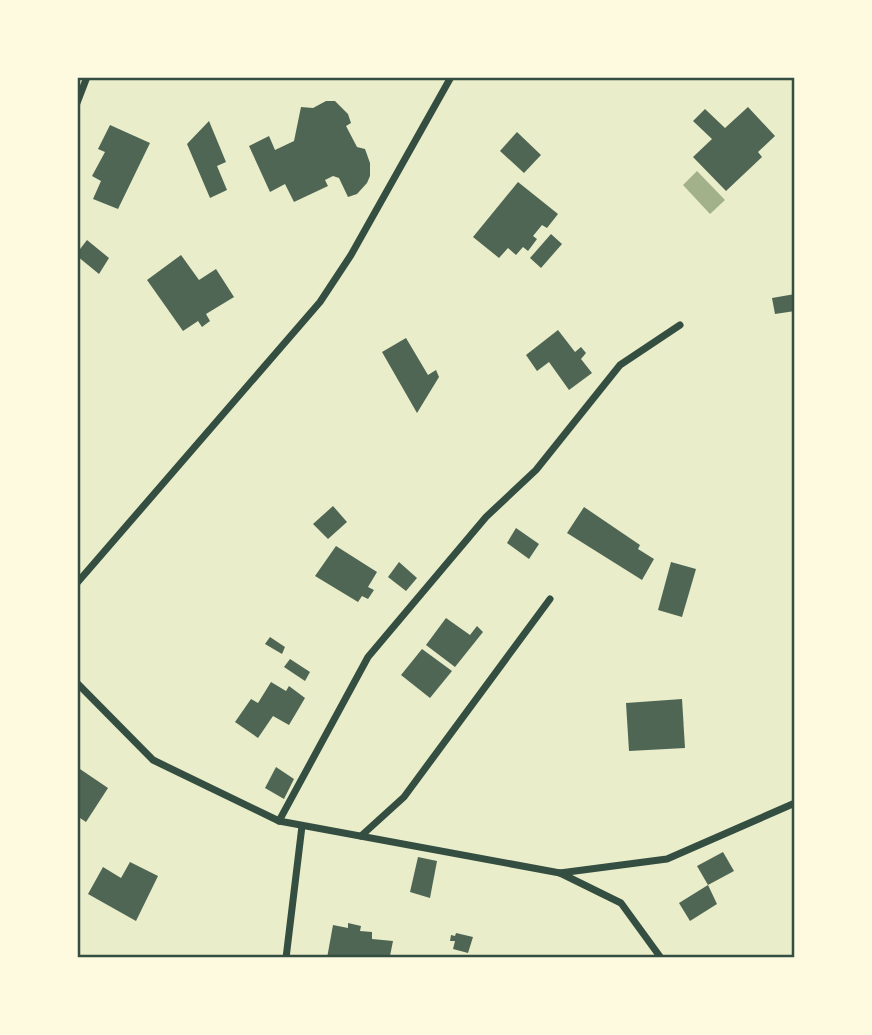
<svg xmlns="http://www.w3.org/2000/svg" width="872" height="1035" viewBox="0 0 872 1035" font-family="'Playfair Display',serif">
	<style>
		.water { fill: #a3b18a }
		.building { fill: #4f6655 }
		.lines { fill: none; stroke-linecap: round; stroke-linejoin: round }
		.minor { stroke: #344e41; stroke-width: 7 }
		.neatline { fill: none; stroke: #344e41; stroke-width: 2.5 }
	</style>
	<rect width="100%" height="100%" fill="#e9edc9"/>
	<path class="water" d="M 697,171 L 725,200 L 710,214 L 683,185 Z"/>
	<g class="building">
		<path d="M 326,101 L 335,101 L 348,114 L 351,123 L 346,126 L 357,147 L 365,149 L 370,163 L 370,176 L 367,183 L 357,194 L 348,197 L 339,178 L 333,176 L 325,180 L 328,186 L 294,202 L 285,184 L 270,192 L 249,146 L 269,136 L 275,150 L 294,141 L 301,107 L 313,108 Z"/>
		<path d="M 748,107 L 775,136 L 758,152 L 762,157 L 726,191 L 693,157 L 712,139 L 693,121 L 705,109 L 725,128 Z"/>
		<path d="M 209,121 L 226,162 L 217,166 L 227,190 L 210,198 L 187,144 Z"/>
		<path d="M 110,125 L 150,143 L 118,209 L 93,199 L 101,181 L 92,176 L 105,152 L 98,149 Z"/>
		<path d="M 517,132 L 541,155 L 524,173 L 500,151 Z"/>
		<path d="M 518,182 L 558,214 L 547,228 L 542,225 L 533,236 L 537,239 L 528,251 L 523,247 L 516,255 L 508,248 L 499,258 L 473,237 Z"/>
		<path d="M 551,234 L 562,244 L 541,268 L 530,258 Z"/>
		<path d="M 87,240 L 109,258 L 99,274 L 77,256 L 77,253 Z"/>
		<path d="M 181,255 L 199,280 L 216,269 L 234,297 L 206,314 L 210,321 L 202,327 L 198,321 L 183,331 L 147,280 Z"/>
		<path d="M 795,294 L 795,311 L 775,314 L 772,298 Z"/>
		<path d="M 558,330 L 575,352 L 581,347 L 586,353 L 581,359 L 592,373 L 569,390 L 549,362 L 537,371 L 526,355 Z"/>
		<path d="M 406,338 L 428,375 L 436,370 L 439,377 L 417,413 L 382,352 Z"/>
		<path d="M 333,506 L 347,522 L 328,539 L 313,524 Z"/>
		<path d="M 584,507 L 640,545 L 638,549 L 654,559 L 642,580 L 567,533 Z"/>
		<path d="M 516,528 L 539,544 L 529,559 L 507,543 Z"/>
		<path d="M 336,546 L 377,572 L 368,587 L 374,590 L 368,599 L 362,596 L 358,602 L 315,576 Z"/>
		<path d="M 399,562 L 417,578 L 406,591 L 388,577 Z"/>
		<path d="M 671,562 L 696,569 L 682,617 L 658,610 Z"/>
		<path d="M 446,618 L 470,635 L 477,626 L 483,632 L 455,667 L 426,645 Z"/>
		<path d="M 270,637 L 285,647 L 282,654 L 265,644 Z"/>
		<path d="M 422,649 L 452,671 L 430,698 L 401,675 Z"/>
		<path d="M 290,659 L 310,672 L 305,681 L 284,667 Z"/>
		<path d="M 271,682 L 286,691 L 289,686 L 305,698 L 289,725 L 273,716 L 258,738 L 235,722 L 251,699 L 258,703 Z"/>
		<path d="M 682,699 L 685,748 L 629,751 L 626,703 Z"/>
		<path d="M 77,767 L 108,788 L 86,822 L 77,816 Z"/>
		<path d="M 276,767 L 294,779 L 284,799 L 265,788 Z"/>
		<path d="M 723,852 L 734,871 L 708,885 L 697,866 Z"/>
		<path d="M 418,857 L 437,861 L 430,898 L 410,892 Z"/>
		<path d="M 130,862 L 158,876 L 136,921 L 88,894 L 103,867 L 121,878 Z"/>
		<path d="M 708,885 L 717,904 L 690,921 L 679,903 Z"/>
		<path d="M 348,923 L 361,926 L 360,931 L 372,932 L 372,939 L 393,941 L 390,956 L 386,956 L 385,958 L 327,958 L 333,925 L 348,928 Z"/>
		<path d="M 456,933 L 473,937 L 468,953 L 453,949 L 455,941 L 450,941 L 451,935 L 455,936 Z"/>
	</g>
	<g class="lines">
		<g class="minor">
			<path d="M 77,103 L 87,77"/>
			<path d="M 77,583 L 320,302 L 351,255 L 451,77"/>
			<path d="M 77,683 L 153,760 L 279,821 L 560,873 L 667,859 L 795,803"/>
			<path d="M 279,821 L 368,657 L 486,517 L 536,470 L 620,365 L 680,325"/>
			<path d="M 361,836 L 404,797 L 550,599"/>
			<path d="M 560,873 L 621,903 L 661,958"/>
			<path d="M 286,958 L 302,826"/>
		</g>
	</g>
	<rect width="872" height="1035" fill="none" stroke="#fefae0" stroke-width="158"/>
	<rect x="79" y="79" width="714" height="877" class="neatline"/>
</svg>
